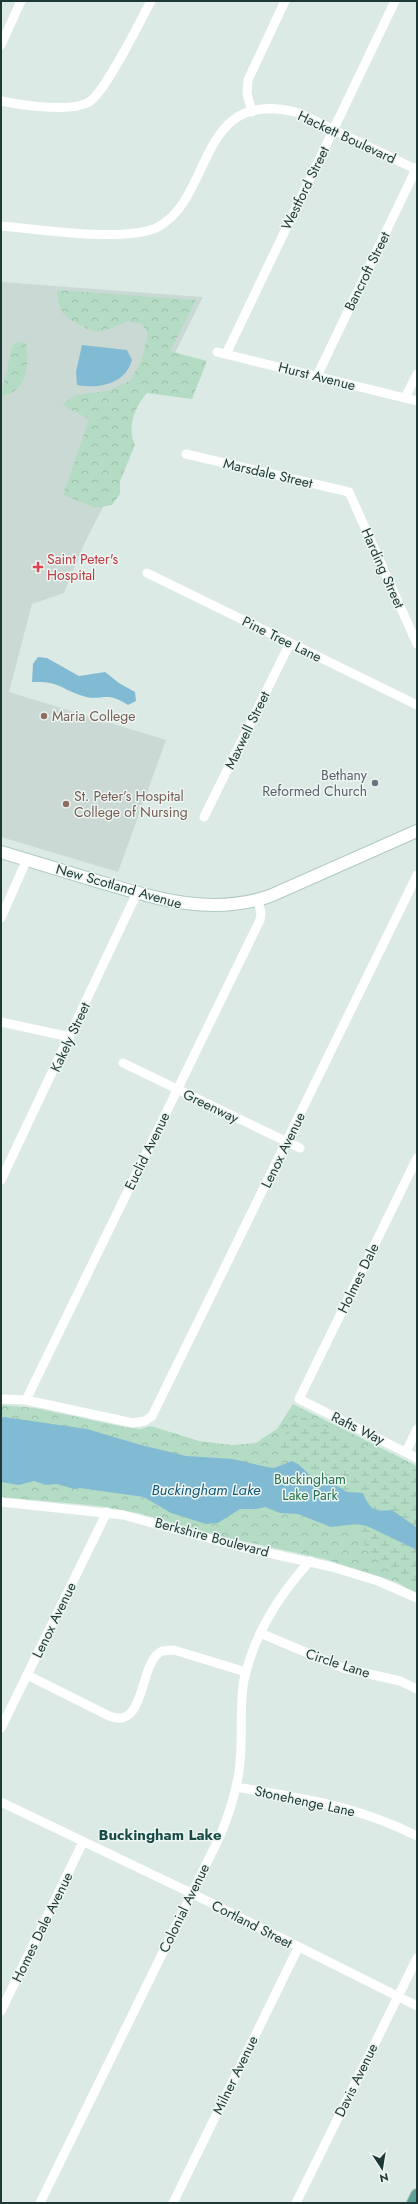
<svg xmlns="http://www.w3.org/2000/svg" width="418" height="2204" viewBox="0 0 418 2204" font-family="Jost,sans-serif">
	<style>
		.built { fill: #cbd9d5 }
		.forest { fill: url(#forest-crowns) }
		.wetland { fill: url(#wetland-marsh) }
		.water { fill: #81bbd3 }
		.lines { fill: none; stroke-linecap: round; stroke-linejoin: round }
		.secondary-casing { stroke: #afcac4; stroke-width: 14 }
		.primary-casing { stroke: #bcc4c2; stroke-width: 14 }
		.street { stroke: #fff; stroke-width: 9 }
		.secondary { stroke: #fff; stroke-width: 12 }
		.primary { stroke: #5fa299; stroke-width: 12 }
		.health-dot { fill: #e0444e; stroke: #edf6f3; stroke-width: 1.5 }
		.education-dot { fill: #8d6e63; stroke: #edf6f3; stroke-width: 1.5 }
		.worship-dot { fill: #6b7280; stroke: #edf6f3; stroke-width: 1.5 }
		.labels { text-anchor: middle; stroke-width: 3; stroke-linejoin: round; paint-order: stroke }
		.street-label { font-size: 14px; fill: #1e3935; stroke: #edf6f3 }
		.health-label { font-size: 14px; fill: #be3a42; stroke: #edf6f3; text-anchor: start }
		.education-label { font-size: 14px; fill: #785e54; stroke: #edf6f3; text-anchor: start }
		.worship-label { font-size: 14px; fill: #5b616d; stroke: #edf6f3; text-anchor: end }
		.park-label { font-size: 14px; fill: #27724d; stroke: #edf6f3 }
		.water-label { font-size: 15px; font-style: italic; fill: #165a77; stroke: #edf6f3 }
		.neighbourhood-label { font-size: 15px; font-weight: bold; fill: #194c46; stroke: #edf6f3 }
	</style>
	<defs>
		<pattern id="forest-crowns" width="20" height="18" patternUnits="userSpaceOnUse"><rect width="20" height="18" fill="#b4dcc4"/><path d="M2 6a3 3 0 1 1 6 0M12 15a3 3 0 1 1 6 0" fill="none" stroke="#9abea9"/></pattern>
		<pattern id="wetland-marsh" width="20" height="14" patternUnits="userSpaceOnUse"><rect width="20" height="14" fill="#b4dcc4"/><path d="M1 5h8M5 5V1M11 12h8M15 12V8" fill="none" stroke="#9abea9"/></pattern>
	</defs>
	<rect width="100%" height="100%" fill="#dceae5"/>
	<path class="built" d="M 1,282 L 203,297 L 156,391 L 133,386 L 112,490 L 86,540 L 64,593 L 32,604 L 9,692 L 166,740 L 118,872 L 1,837 Z"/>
	<g class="forest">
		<path d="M 57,290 L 196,300 L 170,351 L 207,361 L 192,399 L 147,393 C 134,408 127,427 135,445 L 120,481 L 120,494 L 112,505 L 96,508 L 63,495 L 89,419 L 62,405 L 75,395 L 107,391 L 130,381 L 141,361 L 148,334 L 142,324 L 128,321 L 113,328 L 97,332 L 88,329 L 74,322 L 63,314 L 58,300 Z"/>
		<path d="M 19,342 L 26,343 C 29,364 28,392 1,396 L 12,346 Z"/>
		<path d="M 293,1404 L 417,1466 L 417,1593 L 396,1582 L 324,1559 L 215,1535 L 138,1513 L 99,1506 L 1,1497 L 1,1405 L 35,1408 L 125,1427 L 141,1429 L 151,1426 L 199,1441 L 232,1445 L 256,1443 L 263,1438 L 277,1429 Z"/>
	</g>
	<path class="wetland" d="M 299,1415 L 417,1473 L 417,1586 L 385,1568 L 353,1530 L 346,1512 L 325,1488 L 276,1446 Z"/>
	<g class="water">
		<path d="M 82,345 L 127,350 L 132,360 C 125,384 100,389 77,385 L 76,372 Z"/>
		<path d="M 38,657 L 47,658 L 79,676 L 105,672 L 119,683 L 135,692 L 136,701 L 128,705 C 105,690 102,702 83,696 C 60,689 61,681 32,682 L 33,664 Z"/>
		<path d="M 4,1417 L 87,1429 L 141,1445 L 186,1456 L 233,1459 L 267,1467 L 274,1468 L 292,1461 L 298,1464 L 312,1477 L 331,1482 L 347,1492 L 363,1493 C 370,1510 374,1512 392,1510 L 416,1527 L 417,1550 L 367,1526 L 356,1524 L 331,1527 L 298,1514 L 280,1513 L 265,1507 L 257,1509 L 240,1509 L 218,1523 L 206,1524 L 171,1513 L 144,1497 L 80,1488 L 74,1489 L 57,1484 L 46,1485 L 34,1481 L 19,1485 L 1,1482 L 1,1418 Z"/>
	</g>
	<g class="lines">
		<defs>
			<path id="secondary" d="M 1,852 C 34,862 67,872 100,882 C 158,899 211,916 270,896 L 417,831"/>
			<path id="primary" d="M 413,2203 L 417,2195"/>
		</defs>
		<use href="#secondary" class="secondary-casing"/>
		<use href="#primary" class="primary-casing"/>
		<g class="street">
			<path d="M 1,45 L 21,1"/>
			<path d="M 1,101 C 21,105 71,113 89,102 C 105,93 140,21 151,1"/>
			<path d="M 252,112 L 247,94 L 248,80 L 285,1"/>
			<path d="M 1,226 C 39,229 126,243 158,227 C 215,196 196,85 299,113 L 417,170"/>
			<path d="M 217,352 L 417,401"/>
			<path d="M 226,354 L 395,1"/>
			<path d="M 317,376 L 417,167"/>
			<path d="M 405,398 L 417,374"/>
			<path d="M 186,454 L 349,492 L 417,644"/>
			<path d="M 147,573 L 417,705"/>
			<path d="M 204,817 L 290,643"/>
			<path d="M 1,918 L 27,859"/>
			<path d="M 1,1022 L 70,1037"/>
			<path d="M 123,1063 L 300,1148"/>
			<path d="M 417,1158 L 299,1399 L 417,1458"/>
			<path d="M 1,1180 L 137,893"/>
			<path d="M 1,1399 L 26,1400 L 133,1423 L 145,1421 L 152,1416 L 417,875"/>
			<path d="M 26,1400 L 260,920 L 261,913 L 258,900"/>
			<path d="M 406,1452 L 417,1429"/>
			<path d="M 1,1502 L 123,1515 L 241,1547 L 332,1567 L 378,1581 L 417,1598"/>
			<path d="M 260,1633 L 343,1668 L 400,1681 L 417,1689"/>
			<path d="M 27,1675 L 109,1716 C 147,1731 138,1662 162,1651 L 174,1650 L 246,1672"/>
			<path d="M 1,1728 L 107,1512"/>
			<path d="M 236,1787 C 304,1799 355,1805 417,1836"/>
			<path d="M 1,1802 L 191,1893 L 417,2006"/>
			<path d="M 1,2011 L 83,1842"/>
			<path d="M 40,2203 L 220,1836 C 230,1812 238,1788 240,1762 C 243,1735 239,1707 244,1680 C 254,1634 279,1595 310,1561"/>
			<path d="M 173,2203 L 298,1948"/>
			<path d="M 296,2203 L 417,1958"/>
		</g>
		<use href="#secondary" class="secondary"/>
		<use href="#primary" class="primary"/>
	</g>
	<path class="health-dot" d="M36 561h4v4h4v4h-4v4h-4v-4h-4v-4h4z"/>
	<g class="education-dot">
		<circle cx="44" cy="716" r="4"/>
		<circle cx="66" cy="804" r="4"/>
	</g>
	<circle class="worship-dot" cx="375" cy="783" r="4"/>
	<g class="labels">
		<g class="street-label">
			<text transform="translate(347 137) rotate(25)" y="5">Hackett Boulevard</text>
			<text transform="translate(305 188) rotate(-64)" y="5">Westford Street</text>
			<text transform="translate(367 271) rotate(-64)" y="5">Bancroft Street</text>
			<text transform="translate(317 376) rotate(14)" y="5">Hurst Avenue</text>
			<text transform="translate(268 473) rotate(13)" y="5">Marsdale Street</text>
			<text transform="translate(383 568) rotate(66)" y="5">Harding Street</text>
			<text transform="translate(282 639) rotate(26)" y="5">Pine Tree Lane</text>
			<text transform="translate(247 730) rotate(-64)" y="5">Maxwell Street</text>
			<text transform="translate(119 886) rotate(16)" y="5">New Scotland Avenue</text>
			<text transform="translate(70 1037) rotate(-65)" y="5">Kakely Street</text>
			<text transform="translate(211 1106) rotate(26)" y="5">Greenway</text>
			<text transform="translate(283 1150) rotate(-64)" y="5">Lenox Avenue</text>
			<text transform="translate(147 1151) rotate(-64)" y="5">Euclid Avenue</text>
			<text transform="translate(358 1278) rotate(-64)" y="5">Holmes Dale</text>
			<text transform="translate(358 1428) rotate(26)" y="5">Rafts Way</text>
			<text transform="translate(212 1537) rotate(15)" y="5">Berkshire Boulevard</text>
			<text transform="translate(54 1620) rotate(-64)" y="5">Lenox Avenue</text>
			<text transform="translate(338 1663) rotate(18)" y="5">Circle Lane</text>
			<text transform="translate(305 1801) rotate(12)" y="5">Stonehenge Lane</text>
			<text transform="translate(184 1908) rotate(-64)" y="5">Colonial Avenue</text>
			<text transform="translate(252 1924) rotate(27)" y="5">Cortland Street</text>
			<text transform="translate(42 1927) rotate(-64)" y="5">Homes Dale Avenue</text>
			<text transform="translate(235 2075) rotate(-64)" y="5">Milner Avenue</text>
			<text transform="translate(356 2080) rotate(-64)" y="5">Davis Avenue</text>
		</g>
		<g class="health-label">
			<text x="47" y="564">Saint Peter's<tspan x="47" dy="16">Hospital</tspan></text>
		</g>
		<g class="education-label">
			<text x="52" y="721">Maria College</text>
			<text x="74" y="801">St. Peter’s Hospital<tspan x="74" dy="16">College of Nursing</tspan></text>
		</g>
		<g class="worship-label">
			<text x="367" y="780">Bethany<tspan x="367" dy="16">Reformed Church</tspan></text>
		</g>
		<g class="park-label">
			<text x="310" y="1484">Buckingham<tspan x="310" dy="16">Lake Park</tspan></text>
		</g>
		<g class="water-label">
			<text x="206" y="1495">Buckingham Lake</text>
		</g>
		<g class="neighbourhood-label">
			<text x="160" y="1840">Buckingham Lake</text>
		</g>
	</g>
	<rect width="418" height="2204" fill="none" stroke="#1e3935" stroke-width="4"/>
	<g transform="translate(382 2168) rotate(168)" stroke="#edf6f3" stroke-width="3" paint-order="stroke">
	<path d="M0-3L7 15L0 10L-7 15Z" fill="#1e3935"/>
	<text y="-6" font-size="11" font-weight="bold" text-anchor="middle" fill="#1e3935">N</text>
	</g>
</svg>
